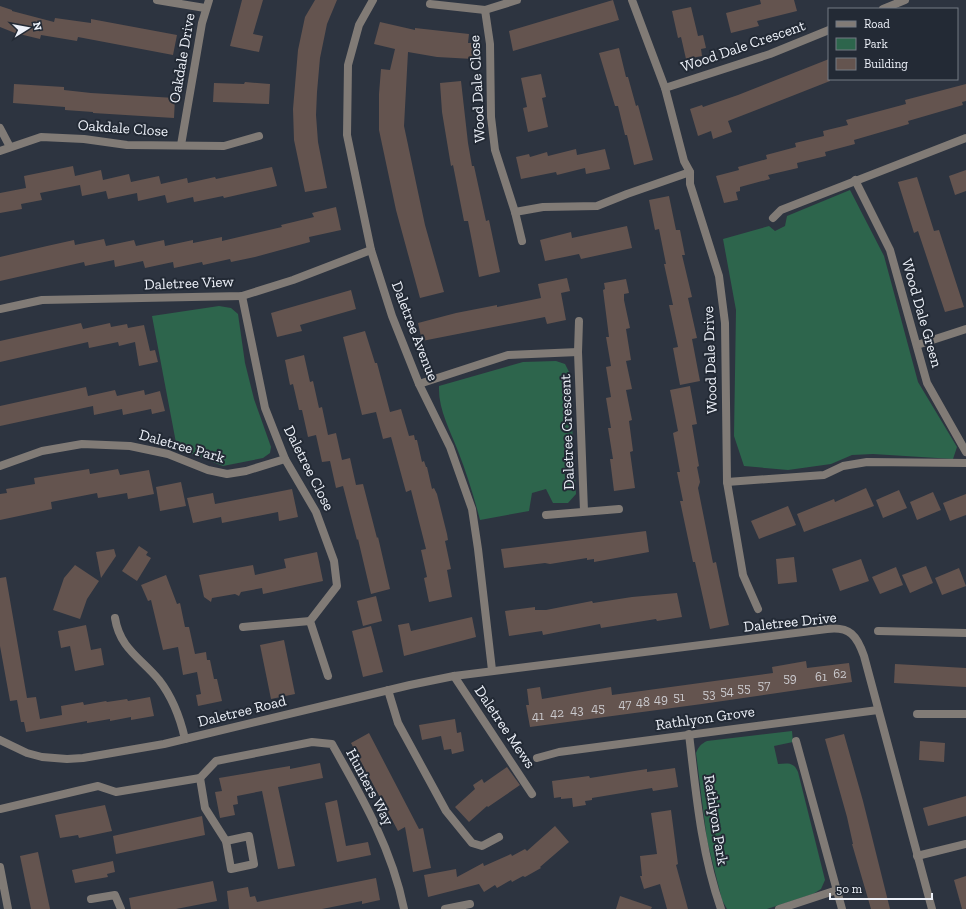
<svg xmlns="http://www.w3.org/2000/svg" width="966" height="909" viewBox="0 0 966 909" font-family="'Zilla Slab',serif">
	<style>
		.green { fill: #2d654c }
		.building { fill: #64544f }
		.lines { fill: none; stroke-linecap: round; stroke-linejoin: round }
		.minor { stroke: #817b76; stroke-width: 8 }
		.labels { text-anchor: middle; stroke-width: 4; stroke-linejoin: round; paint-order: stroke }
		.number-label { font-size: 13px; fill: #cbcace }
		.street-label { font-size: 15px; fill: #edf1f9; stroke: #232a35 }
	</style>
	<rect width="100%" height="100%" fill="#2d3440"/>
	<g class="green">
		<path d="M 850,190 L 884,256 L 918,382 L 957,447 L 953,459 L 873,454 L 852,455 L 831,464 L 788,470 L 744,466 L 734,436 L 736,310 L 723,239 L 769,226 L 775,231 L 785,226 L 787,216 Z"/>
		<path d="M 219,306 L 231,308 L 238,314 L 245,363 L 254,399 L 271,447 L 270,453 L 263,458 L 223,466 L 177,448 L 152,316 Z"/>
		<path d="M 556,361 L 565,364 L 569,372 L 576,494 L 568,503 L 553,503 L 546,489 L 532,493 L 529,511 L 480,520 C 474,497 467,474 458,451 C 450,430 438,409 439,386 L 523,362 Z"/>
		<path d="M 792,731 L 793,742 L 774,746 L 778,764 C 788,763 794,762 798,772 L 825,880 L 821,889 L 813,894 L 767,909 L 727,909 L 722,900 L 707,840 L 696,753 C 699,746 701,744 707,741 Z"/>
	</g>
	<g class="building">
		<path d="M 242,0 L 263,0 L 253,34 L 263,36 L 259,52 L 230,46 Z"/>
		<path d="M 315,0 L 337,0 L 327,24 L 320,58 L 317,92 L 316,115 L 318,142 L 327,188 L 305,192 L 294,140 L 293,109 L 298,50 L 305,17 Z"/>
		<path d="M 613,0 L 619,20 L 513,51 L 509,31 Z"/>
		<path d="M 760,0 L 794,0 L 797,11 L 757,21 L 759,26 L 731,33 L 726,13 L 761,4 Z"/>
		<path d="M 0,6 L 12,10 L 12,11 L 54,22 L 55,18 L 91,23 L 91,19 L 177,35 L 173,55 L 78,37 L 77,41 L 41,35 L 40,39 L 15,33 L 0,27 Z"/>
		<path d="M 691,7 L 698,36 L 703,35 L 706,48 L 701,49 L 702,56 L 686,59 L 681,37 L 678,38 L 672,11 Z"/>
		<path d="M 380,22 L 415,30 L 415,28 L 469,34 L 468,43 L 474,43 L 473,59 L 437,57 L 408,52 L 404,126 L 425,225 L 444,292 L 420,298 L 396,210 L 379,130 L 379,94 L 381,69 L 390,70 L 395,49 L 374,44 Z"/>
		<path d="M 619,48 L 626,77 L 628,77 L 636,106 L 638,105 L 653,160 L 634,165 L 627,135 L 625,135 L 618,106 L 615,106 L 599,53 Z"/>
		<path d="M 829,59 L 830,81 L 728,121 L 732,132 L 713,139 L 711,131 L 698,136 L 690,109 L 702,105 L 703,107 L 738,95 Z"/>
		<path d="M 541,74 L 546,97 L 542,98 L 548,127 L 528,132 L 523,108 L 527,107 L 521,78 Z"/>
		<path d="M 461,81 L 468,143 L 472,166 L 474,166 L 486,221 L 489,220 L 500,272 L 479,277 L 468,221 L 464,221 L 453,165 L 451,166 L 442,112 L 440,83 Z"/>
		<path d="M 245,82 L 270,84 L 269,104 L 213,102 L 214,83 L 244,84 Z"/>
		<path d="M 14,84 L 64,87 L 64,90 L 91,93 L 175,98 L 174,118 L 93,113 L 93,112 L 65,110 L 65,107 L 13,103 Z"/>
		<path d="M 966,84 L 966,101 L 962,102 L 963,105 L 908,121 L 909,124 L 854,140 L 855,144 L 825,152 L 826,156 L 797,163 L 798,168 L 768,175 L 770,179 L 740,187 L 740,191 L 736,192 L 738,200 L 724,203 L 716,176 L 739,170 L 738,167 L 767,159 L 766,155 L 796,147 L 795,143 L 824,136 L 823,131 L 848,125 L 846,120 L 906,104 L 905,100 Z"/>
		<path d="M 576,149 L 577,155 L 605,149 L 610,169 L 586,174 L 585,168 L 557,175 L 556,172 L 521,179 L 516,157 L 529,154 L 530,157 L 547,152 L 548,156 Z"/>
		<path d="M 73,166 L 75,176 L 101,170 L 103,180 L 129,174 L 131,182 L 159,176 L 161,184 L 187,178 L 188,183 L 215,177 L 216,179 L 272,167 L 277,186 L 224,198 L 223,196 L 194,202 L 193,197 L 167,203 L 165,195 L 138,201 L 137,193 L 108,199 L 106,191 L 82,196 L 80,185 L 40,193 L 42,200 L 21,204 L 22,209 L 0,213 L 0,193 L 26,188 L 24,176 Z"/>
		<path d="M 966,170 L 966,191 L 955,195 L 949,176 Z"/>
		<path d="M 917,177 L 934,231 L 939,230 L 964,307 L 945,312 L 918,231 L 914,233 L 898,182 Z"/>
		<path d="M 669,196 L 676,230 L 680,230 L 685,255 L 682,255 L 692,297 L 688,298 L 697,338 L 692,339 L 700,381 L 680,385 L 673,348 L 678,347 L 669,305 L 673,305 L 664,264 L 666,264 L 659,229 L 655,230 L 649,200 Z"/>
		<path d="M 336,207 L 341,230 L 309,237 L 310,242 L 255,257 L 231,262 L 230,259 L 203,265 L 202,262 L 174,268 L 173,262 L 145,268 L 143,261 L 115,267 L 114,260 L 85,266 L 84,262 L 0,281 L 0,257 L 47,246 L 74,240 L 75,245 L 104,239 L 106,246 L 134,240 L 136,246 L 164,240 L 165,246 L 193,240 L 193,243 L 222,237 L 222,241 L 282,227 L 281,225 L 314,217 L 312,213 Z"/>
		<path d="M 627,226 L 632,248 L 581,259 L 579,254 L 545,261 L 540,240 L 571,232 L 572,238 Z"/>
		<path d="M 567,278 L 570,291 L 561,293 L 566,320 L 547,324 L 545,317 L 422,341 L 418,323 L 456,313 L 497,305 L 497,307 L 541,298 L 538,284 Z"/>
		<path d="M 626,279 L 629,293 L 624,294 L 624,300 L 630,328 L 626,329 L 631,360 L 626,361 L 632,389 L 626,390 L 632,420 L 629,421 L 633,451 L 630,452 L 635,488 L 614,491 L 610,459 L 613,459 L 608,428 L 611,428 L 606,398 L 611,397 L 606,367 L 611,366 L 606,337 L 609,337 L 603,290 L 605,289 L 604,283 Z"/>
		<path d="M 351,290 L 356,309 L 300,325 L 302,331 L 277,337 L 271,313 Z"/>
		<path d="M 81,323 L 83,329 L 110,323 L 111,327 L 127,324 L 128,328 L 144,325 L 150,351 L 155,350 L 158,362 L 139,366 L 135,342 L 119,346 L 118,342 L 89,348 L 88,342 L 0,362 L 0,341 Z"/>
		<path d="M 365,331 L 375,363 L 377,363 L 390,412 L 401,409 L 409,436 L 414,435 L 415,440 L 417,440 L 422,462 L 424,461 L 426,467 L 427,467 L 432,489 L 434,488 L 437,494 L 447,534 L 448,540 L 445,541 L 451,569 L 447,570 L 452,597 L 429,602 L 424,578 L 427,577 L 421,550 L 426,549 L 411,490 L 406,492 L 391,437 L 383,439 L 376,412 L 362,415 L 343,337 Z"/>
		<path d="M 304,355 L 310,382 L 313,381 L 319,408 L 322,407 L 328,435 L 336,433 L 342,460 L 350,458 L 356,485 L 363,484 L 377,538 L 378,537 L 390,589 L 371,594 L 358,539 L 357,540 L 343,486 L 336,488 L 330,461 L 322,462 L 316,435 L 308,437 L 302,410 L 299,410 L 293,384 L 290,385 L 285,360 Z"/>
		<path d="M 690,386 L 697,424 L 692,425 L 699,466 L 697,467 L 700,482 L 698,488 L 713,563 L 716,562 L 729,625 L 710,629 L 695,562 L 693,562 L 680,501 L 683,501 L 677,472 L 680,472 L 673,433 L 678,431 L 670,390 Z"/>
		<path d="M 86,387 L 88,396 L 115,390 L 117,396 L 144,390 L 145,395 L 160,391 L 165,411 L 152,414 L 151,409 L 123,415 L 122,409 L 94,415 L 93,406 L 0,426 L 0,406 Z"/>
		<path d="M 89,469 L 90,474 L 118,469 L 120,475 L 149,470 L 154,494 L 128,499 L 127,493 L 98,498 L 97,493 L 51,502 L 52,509 L 0,520 L 0,494 L 7,493 L 6,489 L 35,484 L 34,478 Z"/>
		<path d="M 181,482 L 186,506 L 160,511 L 156,487 Z"/>
		<path d="M 866,488 L 874,506 L 804,532 L 797,514 L 834,499 L 835,502 Z"/>
		<path d="M 292,489 L 298,517 L 279,521 L 278,512 L 222,523 L 221,517 L 193,523 L 187,498 L 213,493 L 215,504 Z"/>
		<path d="M 899,490 L 907,508 L 883,518 L 876,500 Z"/>
		<path d="M 933,492 L 941,510 L 917,520 L 910,502 Z"/>
		<path d="M 966,494 L 966,515 L 950,521 L 943,503 Z"/>
		<path d="M 788,506 L 796,525 L 759,539 L 751,521 Z"/>
		<path d="M 646,531 L 649,552 L 594,562 L 594,559 L 587,560 L 587,558 L 550,564 L 545,563 L 504,568 L 501,549 Z"/>
		<path d="M 139,546 L 148,552 L 146,555 L 151,558 L 137,581 L 122,571 Z"/>
		<path d="M 114,549 L 116,556 L 101,578 L 96,552 Z"/>
		<path d="M 317,552 L 323,581 L 263,594 L 262,588 L 241,592 L 239,596 L 235,594 L 212,598 L 211,602 L 204,597 L 199,575 L 253,565 L 255,575 L 286,568 L 284,559 Z"/>
		<path d="M 794,557 L 797,582 L 778,584 L 776,559 Z"/>
		<path d="M 861,559 L 869,581 L 840,591 L 832,569 Z"/>
		<path d="M 75,565 L 99,581 L 87,599 L 80,619 L 53,610 L 64,578 Z"/>
		<path d="M 926,566 L 933,583 L 910,593 L 902,575 Z"/>
		<path d="M 896,567 L 903,585 L 880,594 L 872,577 Z"/>
		<path d="M 959,568 L 966,586 L 942,595 L 935,578 Z"/>
		<path d="M 166,575 L 177,604 L 180,603 L 185,627 L 189,627 L 195,654 L 206,652 L 207,660 L 210,660 L 214,679 L 217,679 L 222,701 L 198,706 L 196,695 L 201,694 L 197,672 L 183,675 L 178,647 L 163,650 L 151,600 L 148,601 L 141,585 Z"/>
		<path d="M 6,577 L 27,698 L 36,697 L 40,719 L 62,715 L 61,706 L 83,702 L 84,705 L 106,701 L 107,702 L 127,699 L 128,701 L 150,697 L 154,716 L 131,720 L 131,717 L 110,721 L 110,719 L 87,723 L 87,721 L 26,732 L 24,722 L 21,722 L 17,700 L 10,701 L 0,646 L 0,578 Z"/>
		<path d="M 677,593 L 682,617 L 657,621 L 656,619 L 601,628 L 600,624 L 543,635 L 542,631 L 509,636 L 505,611 L 535,607 L 535,610 L 546,610 L 592,601 L 593,603 L 632,597 Z"/>
		<path d="M 376,596 L 382,621 L 363,626 L 357,601 Z"/>
		<path d="M 472,617 L 476,637 L 404,656 L 398,625 L 409,623 L 411,631 Z"/>
		<path d="M 86,625 L 91,650 L 101,648 L 104,665 L 75,671 L 70,646 L 61,648 L 58,631 Z"/>
		<path d="M 371,626 L 383,672 L 363,677 L 352,631 Z"/>
		<path d="M 284,640 L 295,694 L 271,699 L 260,645 Z"/>
		<path d="M 806,661 L 807,668 L 849,663 L 852,682 L 702,704 L 530,727 L 526,705 L 529,705 L 527,689 L 540,687 L 542,699 L 611,687 L 612,695 L 773,673 L 772,667 Z"/>
		<path d="M 895,664 L 966,668 L 966,687 L 894,683 Z"/>
		<path d="M 455,719 L 457,733 L 461,732 L 464,751 L 452,754 L 451,749 L 444,750 L 441,736 L 422,740 L 419,725 Z"/>
		<path d="M 369,733 L 419,829 L 423,828 L 431,868 L 413,872 L 405,827 L 398,831 L 351,743 Z"/>
		<path d="M 844,734 L 863,801 L 890,909 L 871,909 L 852,844 L 853,844 L 847,817 L 825,739 Z"/>
		<path d="M 920,741 L 945,743 L 944,762 L 919,760 Z"/>
		<path d="M 320,763 L 323,778 L 278,787 L 295,866 L 278,869 L 262,791 L 237,796 L 238,804 L 233,805 L 235,815 L 220,818 L 215,792 L 222,791 L 219,778 L 290,766 L 290,769 Z"/>
		<path d="M 507,767 L 520,785 L 488,807 L 487,806 L 469,822 L 455,807 L 475,789 L 473,785 L 482,779 L 484,783 Z"/>
		<path d="M 675,768 L 678,787 L 653,791 L 652,788 L 592,798 L 592,800 L 585,801 L 586,805 L 573,807 L 572,798 L 561,799 L 561,797 L 554,798 L 552,781 L 589,776 L 590,778 L 647,769 L 647,772 Z"/>
		<path d="M 966,796 L 966,816 L 928,826 L 923,808 Z"/>
		<path d="M 337,800 L 346,846 L 368,842 L 371,855 L 337,862 L 325,803 Z"/>
		<path d="M 105,805 L 112,831 L 79,838 L 78,835 L 60,838 L 55,815 Z"/>
		<path d="M 671,810 L 678,864 L 676,865 L 688,909 L 667,909 L 660,884 L 644,889 L 640,876 L 642,876 L 640,856 L 657,854 L 651,813 Z"/>
		<path d="M 202,816 L 205,835 L 116,854 L 113,836 Z"/>
		<path d="M 555,826 L 569,842 L 540,867 L 541,868 L 525,877 L 523,876 L 512,882 L 511,880 L 497,888 L 495,885 L 484,892 L 479,884 L 428,897 L 424,875 L 456,869 L 457,877 L 483,863 L 484,866 L 511,854 L 512,856 L 525,849 L 527,851 Z"/>
		<path d="M 38,852 L 50,909 L 31,909 L 20,856 Z"/>
		<path d="M 113,861 L 115,872 L 107,874 L 108,877 L 75,883 L 72,870 Z"/>
		<path d="M 966,876 L 966,909 L 962,909 L 954,880 Z"/>
		<path d="M 376,878 L 380,900 L 362,904 L 362,901 L 322,909 L 229,909 L 227,891 L 248,887 L 250,897 L 255,896 L 257,902 Z"/>
		<path d="M 213,881 L 217,901 L 176,909 L 131,909 L 129,898 Z"/>
		<path d="M 620,896 L 652,907 L 651,909 L 616,909 Z"/>
	</g>
	<g class="lines">
		<g class="minor">
			<path d="M 157,0 L 205,8"/>
			<path d="M 373,0 L 359,25 L 348,65 L 347,135 L 371,250 L 392,316 L 419,384 L 450,447 L 472,509 L 478,549 L 492,670"/>
			<path d="M 632,0 L 665,88 L 684,161 L 690,172 L 690,184 L 719,276 L 725,323 L 727,482 L 743,575 L 758,609"/>
			<path d="M 430,4 L 485,10 L 517,0"/>
			<path d="M 883,9 L 905,0"/>
			<path d="M 485,10 L 490,44 L 491,117 L 495,150 L 515,212 L 522,241"/>
			<path d="M 665,88 L 770,54 L 829,30"/>
			<path d="M 0,128 L 10,147"/>
			<path d="M 181,145 L 202,23 L 209,0"/>
			<path d="M 0,151 L 41,137 L 84,139 L 127,145 L 224,146 L 259,136"/>
			<path d="M 855,180 L 890,250 L 927,383 L 966,452"/>
			<path d="M 515,212 L 543,207 L 597,206 L 627,194 L 690,172"/>
			<path d="M 773,218 L 781,210 L 966,138"/>
			<path d="M 242,296 L 265,408 L 285,459 L 316,512 L 334,561 L 337,586 L 310,621 L 328,676"/>
			<path d="M 0,309 L 42,300 L 242,296 L 293,280 L 371,250"/>
			<path d="M 579,321 L 578,352 L 584,511"/>
			<path d="M 917,345 L 966,329"/>
			<path d="M 419,384 L 508,355 L 578,352"/>
			<path d="M 0,466 L 42,451 L 82,444 L 130,446 L 168,454 L 208,470 L 227,474 L 246,471 L 285,459"/>
			<path d="M 727,482 L 824,475 L 843,466 L 867,462 L 966,463"/>
			<path d="M 546,515 L 619,509"/>
			<path d="M 115,618 C 120,649 141,658 159,680 C 173,698 180,717 185,739"/>
			<path d="M 243,627 L 310,621"/>
			<path d="M 878,631 L 966,633"/>
			<path d="M 454,676 L 532,794"/>
			<path d="M 388,690 L 398,723 L 446,811 L 472,843 L 482,846 L 499,837"/>
			<path d="M 917,714 L 966,714"/>
			<path d="M 689,734 C 696,793 701,852 721,909"/>
			<path d="M 0,740 L 27,753 L 42,757 L 67,759 L 83,758 L 164,744 L 410,685 L 454,676 L 827,629 C 850,626 857,636 864,656 L 932,909"/>
			<path d="M 796,741 L 842,909"/>
			<path d="M 537,758 L 559,752 L 878,710"/>
			<path d="M 200,778 L 205,808 L 226,841"/>
			<path d="M 0,809 L 98,786 L 116,792 L 200,778 L 216,761 L 312,742 L 332,744 C 362,797 392,849 404,909"/>
			<path d="M 249,836 L 254,864 L 231,869 L 226,841 Z"/>
			<path d="M 917,856 L 966,844"/>
			<path d="M 0,867 L 8,909"/>
			<path d="M 91,899 L 115,895 L 121,909"/>
			<path d="M 445,909 L 470,904"/>
			<path d="M 779,909 L 837,890"/>
		</g>
	</g>
	<g class="labels">
		<g class="number-label">
			<text x="840" y="678">62</text>
			<text x="821" y="681">61</text>
			<text x="790" y="682">59</text>
			<text x="764" y="689">57</text>
			<text x="744" y="692">55</text>
			<text x="727" y="695">54</text>
			<text x="709" y="698">53</text>
			<text x="679" y="701">51</text>
			<text x="661" y="703">49</text>
			<text x="643" y="706">48</text>
			<text x="625" y="708">47</text>
			<text x="598" y="712">45</text>
			<text x="577" y="714">43</text>
			<text x="557" y="717">42</text>
			<text x="538" y="720">41</text>
		</g>
		<g class="street-label">
			<text transform="translate(743 46) rotate(-19)" y="5">Wood Dale Crescent</text>
			<text transform="translate(182 58) rotate(-80)" y="5">Oakdale Drive</text>
			<text transform="translate(477 89) rotate(-93)" y="5">Wood Dale Close</text>
			<text transform="translate(123 128) rotate(4)" y="5">Oakdale Close</text>
			<text transform="translate(189 283) rotate(-2)" y="5">Daletree View</text>
			<text transform="translate(922 313) rotate(74)" y="5">Wood Dale Green</text>
			<text transform="translate(415 331) rotate(69)" y="5">Daletree Avenue</text>
			<text transform="translate(710 360) rotate(-92)" y="5">Wood Dale Drive</text>
			<text transform="translate(567 432) rotate(-92)" y="5">Daletree Crescent</text>
			<text transform="translate(182 446) rotate(16)" y="5">Daletree Park</text>
			<text transform="translate(309 468) rotate(63)" y="5">Daletree Close</text>
			<text transform="translate(790 622) rotate(-6)" y="5">Daletree Drive</text>
			<text transform="translate(242 711) rotate(-14)" y="5">Daletree Road</text>
			<text transform="translate(705 718) rotate(-8)" y="5">Rathlyon Grove</text>
			<text transform="translate(505 727) rotate(56)" y="5">Daletree Mews</text>
			<text transform="translate(370 787) rotate(62)" y="5">Hunters Way</text>
			<text transform="translate(716 820) rotate(81)" y="5">Rathlyon Park</text>
		</g>
	</g>
	<rect x="828" y="8" width="130" height="72" fill="#232a35" stroke="#747a83"/>
	<rect x="836" y="21" width="20" height="6" fill="#817b76" stroke="#747a83"/>
	<text x="864" y="28" font-size="12" fill="#edf1f9">Road</text>
	<rect x="836" y="38" width="20" height="12" fill="#2d654c" stroke="#747a83"/>
	<text x="864" y="48" font-size="12" fill="#edf1f9">Park</text>
	<rect x="836" y="58" width="20" height="12" fill="#64544f" stroke="#747a83"/>
	<text x="864" y="68" font-size="12" fill="#edf1f9">Building</text>
	<g transform="translate(28 28) rotate(79)" stroke="#232a35" stroke-width="3" paint-order="stroke">
	<path d="M0-3L7 15L0 10L-7 15Z" fill="#edf1f9"/>
	<text y="-6" font-size="11" font-weight="bold" text-anchor="middle" fill="#edf1f9">N</text>
	</g>
	<path d="M830 893v6h102v-6" fill="none" stroke="#edf1f9" stroke-width="2"/>
	<text x="836" y="893" font-size="12" fill="#edf1f9" stroke="#232a35" stroke-width="3" paint-order="stroke">50 m</text>
</svg>
